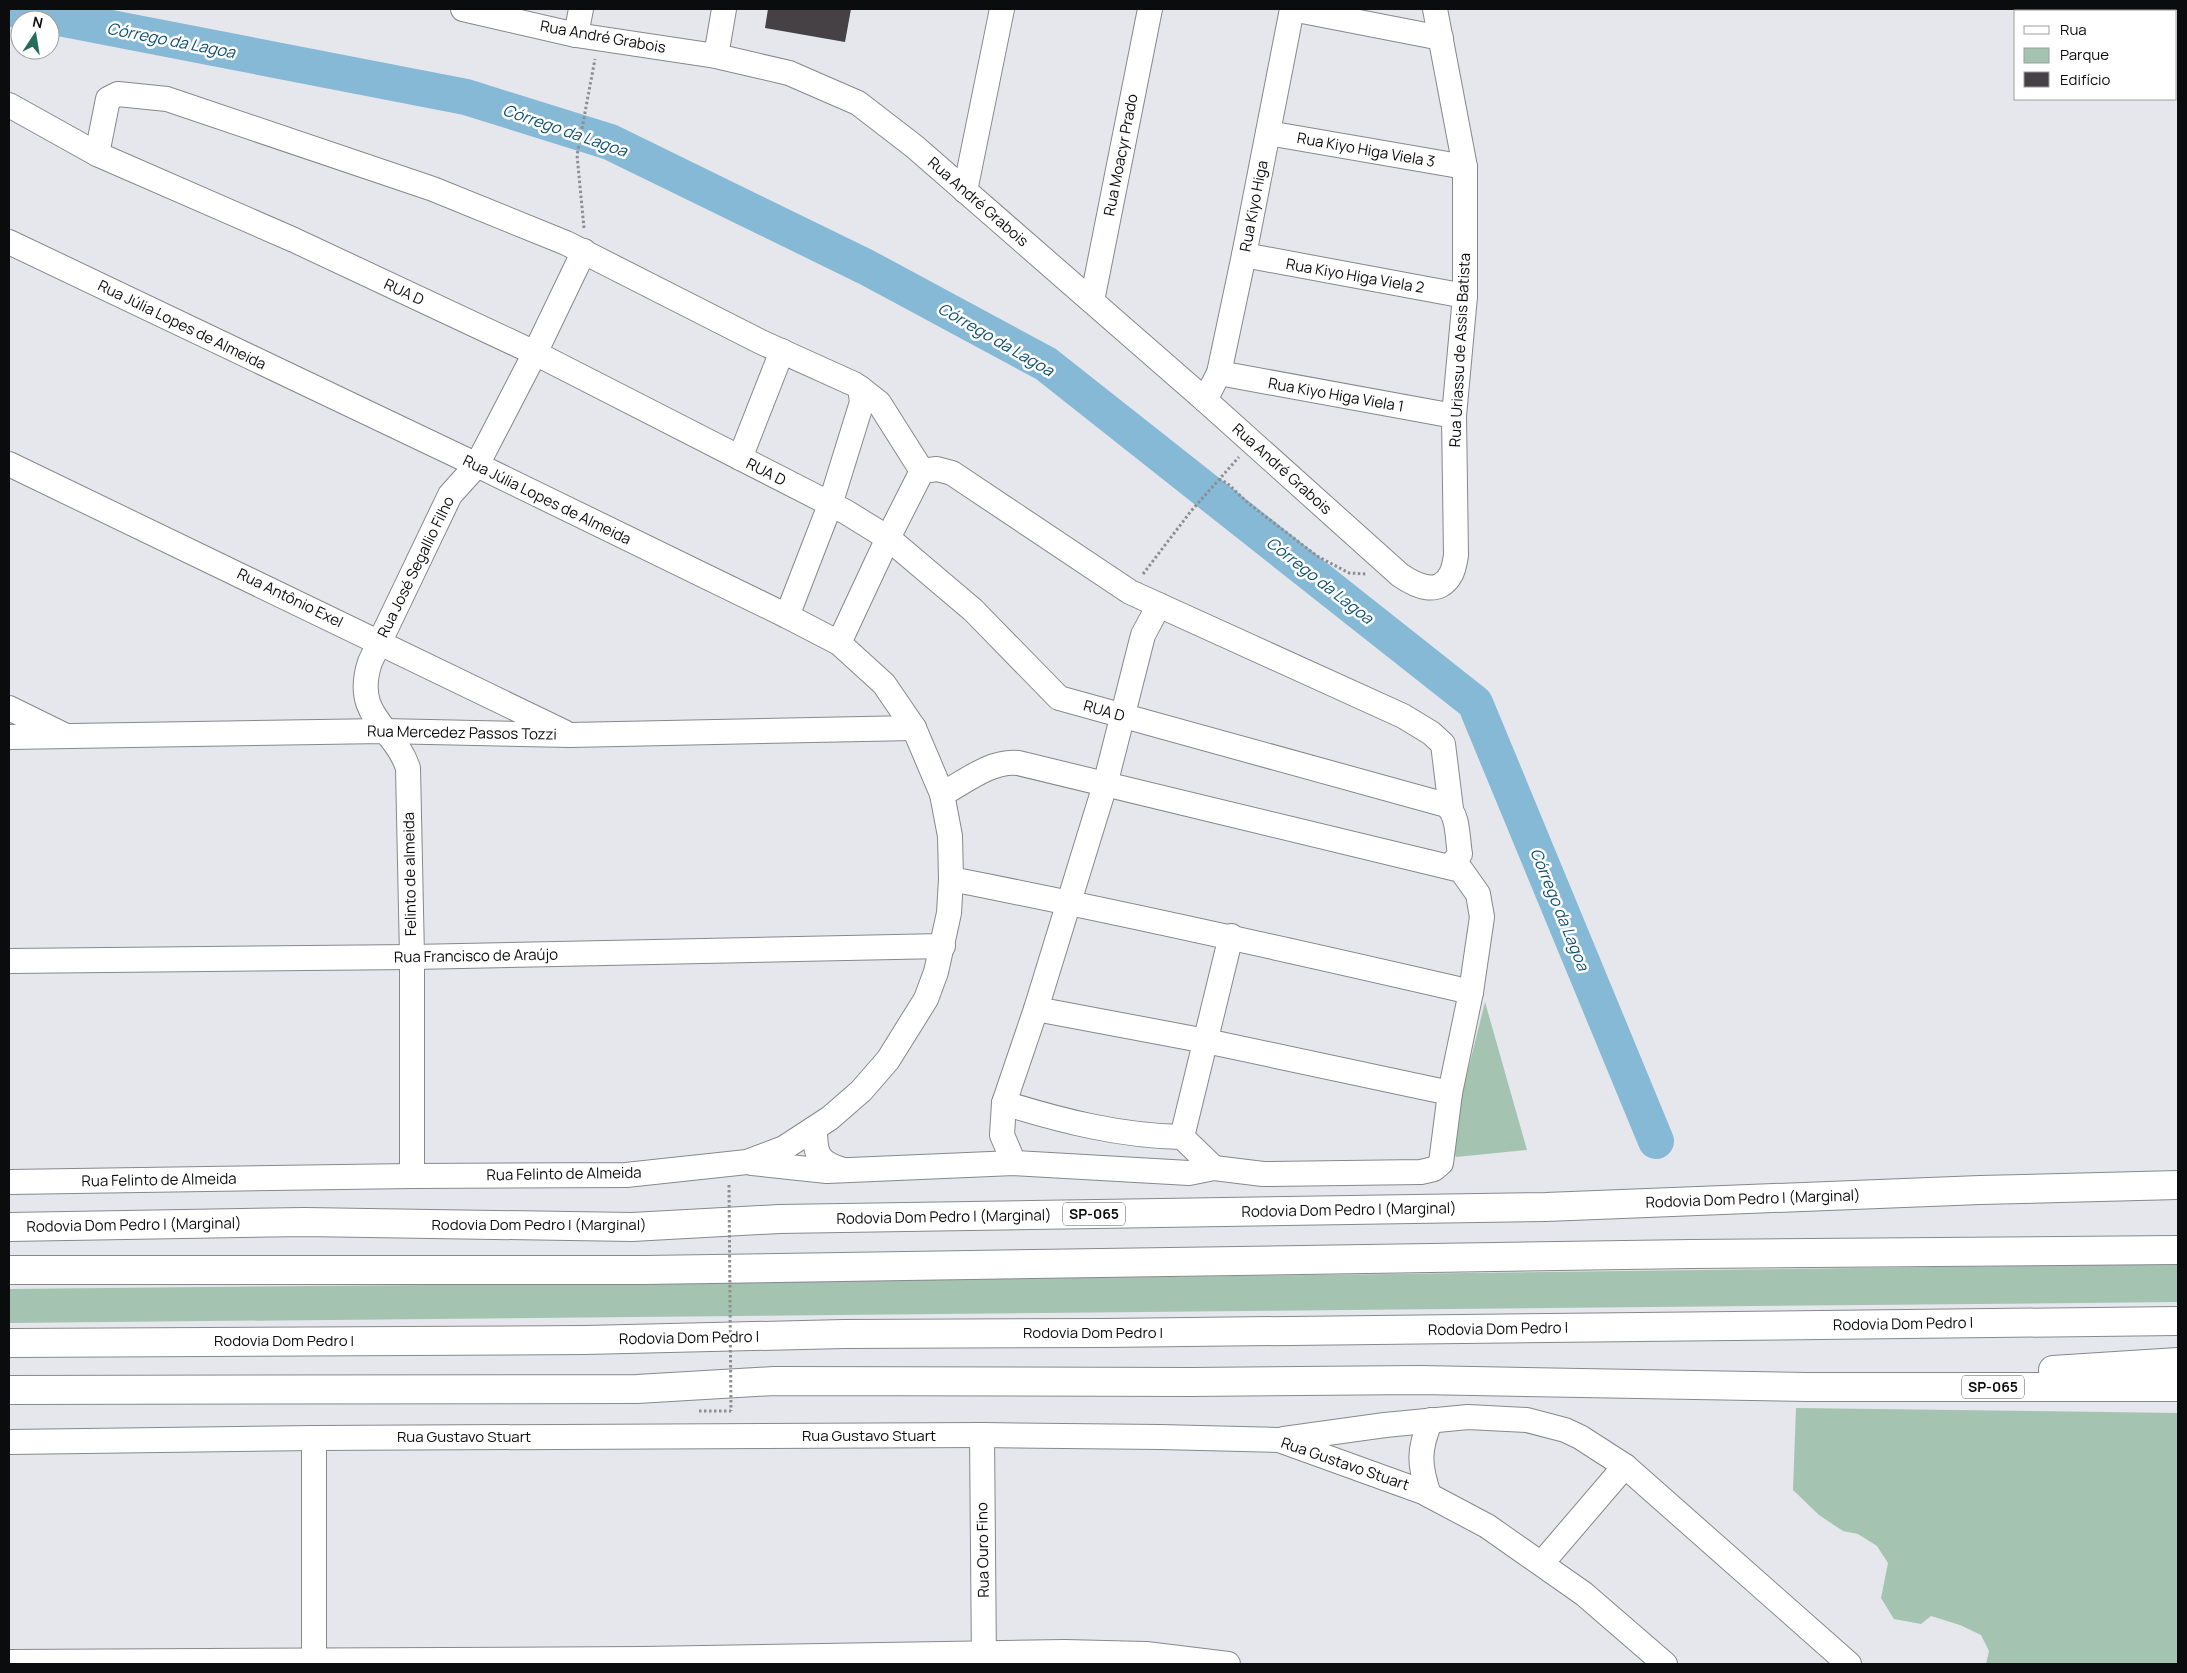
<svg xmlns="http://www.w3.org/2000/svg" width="2187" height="1673" viewBox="0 0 2187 1673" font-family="Manrope,sans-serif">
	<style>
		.green { fill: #a4c4b1 }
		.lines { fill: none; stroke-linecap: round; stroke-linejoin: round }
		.river { stroke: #85b9d6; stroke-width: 36 }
		.building { fill: #454144 }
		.street-casing { stroke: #86888c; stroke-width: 26 }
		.highway-casing { stroke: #86888c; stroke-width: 30 }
		.path { stroke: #8d8e92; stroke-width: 3; stroke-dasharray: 2.5 2.5; stroke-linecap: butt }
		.street { stroke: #fff; stroke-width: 24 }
		.highway { stroke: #fff; stroke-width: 28 }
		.path-bridge { stroke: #8d8e92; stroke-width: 3; stroke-dasharray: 2.5 2.5; stroke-linecap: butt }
		.labels { text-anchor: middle; stroke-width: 5; stroke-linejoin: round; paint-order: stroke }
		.shield { fill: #fff; stroke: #545556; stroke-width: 1 }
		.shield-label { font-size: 14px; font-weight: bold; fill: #0b0c0d }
		.street-label { font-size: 15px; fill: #0b0c0d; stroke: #fff }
		.water-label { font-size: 16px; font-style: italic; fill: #0f506e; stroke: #fff }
	</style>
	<rect width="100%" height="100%" fill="#e5e7ec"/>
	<g class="green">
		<path d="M 1485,1002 L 1527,1150 L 1456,1157 L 1450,1142 Z"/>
		<path d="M 2178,1264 L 2178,1302 L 9,1323 L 9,1289 L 832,1281 Z"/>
		<path d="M 1796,1408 L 2178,1413 L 2178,1664 L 1986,1664 L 1989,1651 L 1981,1635 L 1960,1625 L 1931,1616 L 1921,1624 L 1894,1619 L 1881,1598 L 1888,1563 L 1877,1546 L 1858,1534 L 1843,1531 L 1819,1515 L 1793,1490 Z"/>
	</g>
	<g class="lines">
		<path class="river" d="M 13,9 L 466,97 L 610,142 L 866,267 L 1046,364 L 1475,703 L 1656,1141"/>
	</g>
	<path class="building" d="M 768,9 L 851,9 L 845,42 L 765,28 Z"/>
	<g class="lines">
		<defs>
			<g id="street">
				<path d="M 463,9 L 576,35 L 716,56 L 789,73 L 858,103 L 915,147 L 1205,400 L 1400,575 C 1416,586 1439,597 1451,574 C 1454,569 1455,561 1456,555 L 1454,416 L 1465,296 L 1465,167 L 1435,9"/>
				<path d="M 1292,9 L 1441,38"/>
				<path d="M 576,35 L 581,9"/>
				<path d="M 716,56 L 724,9"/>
				<path d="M 9,105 L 97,154 L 294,240 L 535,353 L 846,512 L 888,538 L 973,610 L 1059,698 L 1446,805 C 1459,815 1457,838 1460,854 L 1451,866"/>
				<path d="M 1268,133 L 1465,167"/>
				<path d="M 97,154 L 108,99 L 118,94 L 167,99 L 433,189 L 566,243 L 761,342 L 854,384 L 860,388 L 862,402 L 830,505 L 787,616"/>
				<path d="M 965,191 L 1002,9"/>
				<path d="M 9,242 L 477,465 L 787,616 L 839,643 L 884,684 L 914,728 L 942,794 L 950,836 L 951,879 L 949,913 L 936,972 L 926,999 L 888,1060 L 861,1091 L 830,1118 L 784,1148 L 747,1162 L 626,1175 L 412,1176 L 9,1182"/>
				<path d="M 1244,255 L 1465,296"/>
				<path d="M 1092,301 L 1150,9"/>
				<path d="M 1219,373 L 1454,416"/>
				<path d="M 860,388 L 879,403 L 922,471"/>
				<path d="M 1205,400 L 1219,373 L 1244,255 L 1292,9"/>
				<path d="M 740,458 L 782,351"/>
				<path d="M 9,464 L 564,732"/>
				<path d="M 922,471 L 937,469 L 952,473 L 1130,592 L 1403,716 L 1431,733 L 1443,744 L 1451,809"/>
				<path d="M 839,643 L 888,538 L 922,471"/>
				<path d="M 9,708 L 62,734"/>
				<path d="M 9,737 L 383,731 L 570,735 L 914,728"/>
				<path d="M 951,879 C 1125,913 1298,952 1471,992"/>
				<path d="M 9,961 L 412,957 L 943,946"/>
				<path d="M 1036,1009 L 1206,1041 L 1450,1093"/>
				<path d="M 1004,1103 C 1062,1121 1121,1136 1182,1137 L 1214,1168"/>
				<path d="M 815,1128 C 815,1154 817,1162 843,1170"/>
				<path d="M 1182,1137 L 1231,936"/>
				<path d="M 752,1163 L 827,1171 L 1014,1163 L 1189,1173 L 1214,1168 L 1263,1174 L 1421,1172 L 1434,1169 L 1441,1163 L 1450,1093 L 1471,992 L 1482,917 L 1478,894 L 1461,870 L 1018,763 C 991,760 965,782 942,794"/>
				<path d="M 1014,1163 L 1002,1135 L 1004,1103 L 1036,1009 L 1105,785 L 1143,635 L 1159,605"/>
				<path d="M 412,1176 L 412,957 L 408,768 C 394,726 352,717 370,662 L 450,495 L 477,465 L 535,353 L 584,251"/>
				<path d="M 982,1435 L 984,1664"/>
				<path d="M 314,1438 L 314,1664"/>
				<path d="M 1284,1439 L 1385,1425 L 1468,1417 L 1527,1420 L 1565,1430 L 1580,1437 L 1625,1466 L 1849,1664"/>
				<path d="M 9,1442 L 314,1438 L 982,1435 L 1160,1437 L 1279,1440 L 1423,1492 L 1487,1526 L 1584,1594 L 1665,1664"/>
				<path d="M 1429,1495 C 1419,1465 1418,1450 1431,1420"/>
				<path d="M 1542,1563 L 1625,1466"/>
				<path d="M 9,1662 L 643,1659 L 1065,1652 L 1146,1654 L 1228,1664"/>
			</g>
			<g id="highway">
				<path d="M 9,1227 L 305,1222 L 632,1227 L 779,1219 L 1546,1207 L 1980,1190 L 2178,1185"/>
				<path d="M 9,1270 L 644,1270 L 1692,1254 L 2178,1250"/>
				<path d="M 9,1343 L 585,1340 L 844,1334 L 1104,1333 L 2178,1321"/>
				<path d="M 2053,1370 L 2178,1362"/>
				<path d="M 9,1390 L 637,1389 L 774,1381 L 1190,1382 L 1420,1380 L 1807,1387 L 2178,1387"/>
			</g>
		</defs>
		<use href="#street" class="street-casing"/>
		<use href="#highway" class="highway-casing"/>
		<g class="path">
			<path d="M 584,228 L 577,155 L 595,59"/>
			<path d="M 1219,479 L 1227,483 L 1248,503 L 1317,556 L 1349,573 L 1367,574"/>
			<path d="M 1143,574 L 1191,511 L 1239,457"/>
			<path d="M 699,1411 L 731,1411"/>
		</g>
		<use href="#street" class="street"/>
		<use href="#highway" class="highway"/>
		<path class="path-bridge" d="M 729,1185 L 731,1411"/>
	</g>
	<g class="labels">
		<g class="shield">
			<rect x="1063" y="1202.5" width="62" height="23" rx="4"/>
			<rect x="1962" y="1375.5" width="62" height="23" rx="4"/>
		</g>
		<g class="shield-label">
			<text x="1094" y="1219">SP-065</text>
			<text x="1993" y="1392">SP-065</text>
		</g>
		<g class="street-label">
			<text transform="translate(603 37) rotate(10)" y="5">Rua André Grabois</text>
			<text transform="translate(1366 150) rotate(10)" y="5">Rua Kiyo Higa Viela 3</text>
			<text transform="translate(1121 155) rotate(-79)" y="5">Rua Moacyr Prado</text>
			<text transform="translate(978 202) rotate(41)" y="5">Rua André Grabois</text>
			<text transform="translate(1254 206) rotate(-79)" y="5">Rua Kiyo Higa</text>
			<text transform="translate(1355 276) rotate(10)" y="5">Rua Kiyo Higa Viela 2</text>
			<text transform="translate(404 292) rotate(25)" y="5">RUA D</text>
			<text transform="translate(182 325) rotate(26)" y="5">Rua Júlia Lopes de Almeida</text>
			<text transform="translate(1460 350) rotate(-87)" y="5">Rua Uriassu de Assis Batista</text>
			<text transform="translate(1336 395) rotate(10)" y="5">Rua Kiyo Higa Viela 1</text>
			<text transform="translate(1282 469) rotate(42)" y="5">Rua André Grabois</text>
			<text transform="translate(766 472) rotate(27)" y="5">RUA D</text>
			<text transform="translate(547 500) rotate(26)" y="5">Rua Júlia Lopes de Almeida</text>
			<text transform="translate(416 567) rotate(-64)" y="5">Rua José Segallio Filho</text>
			<text transform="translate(290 598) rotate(26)" y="5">Rua Antônio Exel</text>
			<text transform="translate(1104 711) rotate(16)" y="5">RUA D</text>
			<text transform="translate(462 733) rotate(1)" y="5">Rua Mercedez Passos Tozzi</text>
			<text transform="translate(410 874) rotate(-91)" y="5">Felinto de almeida</text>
			<text transform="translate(476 956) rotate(-1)" y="5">Rua Francisco de Araújo</text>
			<text transform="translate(564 1174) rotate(-1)" y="5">Rua Felinto de Almeida</text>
			<text transform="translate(159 1180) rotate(-1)" y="5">Rua Felinto de Almeida</text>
			<text transform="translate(1753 1199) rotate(-2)" y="5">Rodovia Dom Pedro I (Marginal)</text>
			<text transform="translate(1349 1210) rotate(-1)" y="5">Rodovia Dom Pedro I (Marginal)</text>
			<text transform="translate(944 1217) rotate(-1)" y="5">Rodovia Dom Pedro I (Marginal)</text>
			<text transform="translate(134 1225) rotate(-1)" y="5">Rodovia Dom Pedro I (Marginal)</text>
			<text x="539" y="1230">Rodovia Dom Pedro I (Marginal)</text>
			<text transform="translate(1903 1324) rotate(-1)" y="5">Rodovia Dom Pedro I</text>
			<text transform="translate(1498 1329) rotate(-1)" y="5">Rodovia Dom Pedro I</text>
			<text x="1093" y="1338">Rodovia Dom Pedro I</text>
			<text transform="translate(689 1338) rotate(-1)" y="5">Rodovia Dom Pedro I</text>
			<text x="284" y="1346">Rodovia Dom Pedro I</text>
			<text x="869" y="1441">Rua Gustavo Stuart</text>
			<text x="464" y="1442">Rua Gustavo Stuart</text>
			<text transform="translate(1345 1464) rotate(19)" y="5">Rua Gustavo Stuart</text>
			<text transform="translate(983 1550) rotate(-91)" y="5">Rua Ouro Fino</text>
		</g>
		<g class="water-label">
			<text transform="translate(171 40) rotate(11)" y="6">Córrego da Lagoa</text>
			<text transform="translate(565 130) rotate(19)" y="6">Córrego da Lagoa</text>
			<text transform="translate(996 339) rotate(30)" y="6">Córrego da Lagoa</text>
			<text transform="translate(1320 580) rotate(38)" y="6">Córrego da Lagoa</text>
			<text transform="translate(1560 909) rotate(68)" y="6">Córrego da Lagoa</text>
		</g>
	</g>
	<rect width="2187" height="1673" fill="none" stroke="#0b0c0d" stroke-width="20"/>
	<rect x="2014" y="10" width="162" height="90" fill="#ffffff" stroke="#9d9e9e"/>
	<rect x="2024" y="26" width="25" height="8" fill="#ffffff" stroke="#9d9e9e"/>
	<text x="2060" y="35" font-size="15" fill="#0b0c0d">Rua</text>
	<rect x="2024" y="48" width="25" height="15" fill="#a4c4b1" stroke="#9d9e9e"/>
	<text x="2060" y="60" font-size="15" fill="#0b0c0d">Parque</text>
	<rect x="2024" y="72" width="25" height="15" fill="#454144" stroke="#9d9e9e"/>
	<text x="2060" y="85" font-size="15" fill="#0b0c0d">Edifício</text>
	<g transform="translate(35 35) rotate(12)"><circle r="24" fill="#ffffff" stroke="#9d9e9e"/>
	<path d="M0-4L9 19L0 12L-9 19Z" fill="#286b5d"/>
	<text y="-8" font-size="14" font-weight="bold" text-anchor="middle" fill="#0b0c0d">N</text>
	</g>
</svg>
